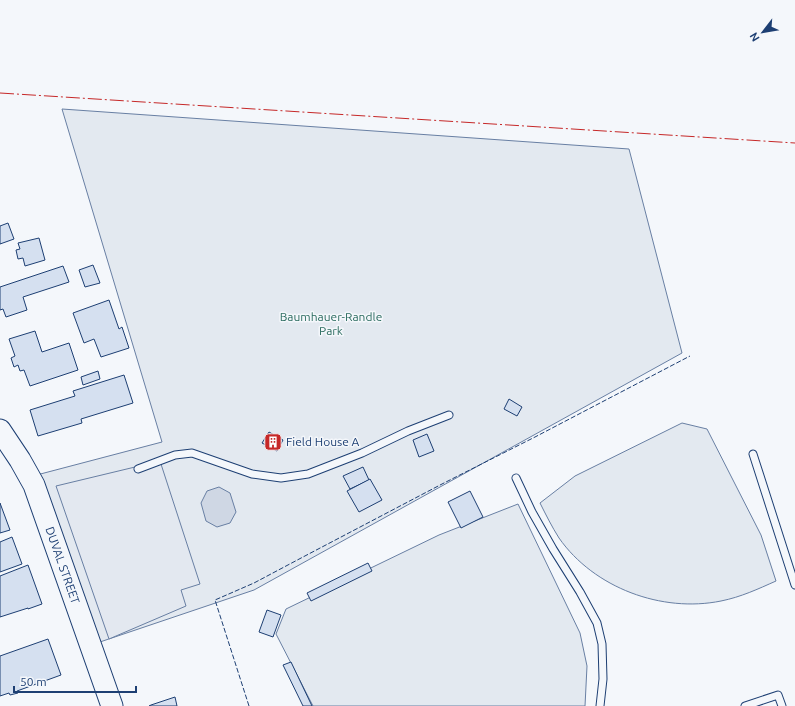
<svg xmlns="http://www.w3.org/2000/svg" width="795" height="706" viewBox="0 0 795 706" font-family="Ubuntu,sans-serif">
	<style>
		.green { fill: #e3e9f0; stroke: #687fa3 }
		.parking { fill: #e3e8f0; stroke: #687fa3 }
		.water { fill: #cfd7e4; stroke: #687fa3 }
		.building { fill: #d5e0f0; stroke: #1d3f73 }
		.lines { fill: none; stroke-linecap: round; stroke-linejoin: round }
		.lane-casing { stroke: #1d3f73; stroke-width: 9 }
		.secondary-casing { stroke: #1d3f73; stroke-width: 23 }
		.lane { stroke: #f4f7fb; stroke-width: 7 }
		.secondary { stroke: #f4f7fb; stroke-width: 21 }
		.fence { stroke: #1d3f73; stroke-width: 1; stroke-dasharray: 5 2; stroke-linecap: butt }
		.power { stroke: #c62828; stroke-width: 1; stroke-dasharray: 14 3 2 3; stroke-linecap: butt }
		.labels { text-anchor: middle; stroke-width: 3; stroke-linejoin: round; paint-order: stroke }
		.park-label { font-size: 12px; fill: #2c6c60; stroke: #f4f7fb }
		.poi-label { font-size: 12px; fill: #1d3f73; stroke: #f4f7fb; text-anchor: start }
		.street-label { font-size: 12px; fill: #1d3f73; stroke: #f4f7fb }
	</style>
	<rect width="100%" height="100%" fill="#f4f7fb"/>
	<g class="green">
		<path d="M 62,109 L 629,149 L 682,353 L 254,590 L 91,645 L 29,477 L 162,442 Z"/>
		<path d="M 682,423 L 707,429 L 761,535 L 776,581 C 758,589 741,597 721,601 C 662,613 594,588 559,538 C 552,527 546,515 540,503 L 575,476 Z"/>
		<path d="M 518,504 L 580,633 L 587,666 L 585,706 L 313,706 L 276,634 L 286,609 L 439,535 Z"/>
	</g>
	<path class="parking" d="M 160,461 L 200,584 L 181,590 L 186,606 L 109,639 L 56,486 Z"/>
	<path class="water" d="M 219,487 L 230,493 L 236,512 L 230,523 L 217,527 L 206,521 L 201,503 L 207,491 Z"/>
	<g class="building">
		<path d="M 8,223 L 14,239 L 0,244 L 0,226 Z"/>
		<path d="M 39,238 L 45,260 L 25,266 L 23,258 L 18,259 L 16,250 L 20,249 L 18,243 Z"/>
		<path d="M 93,265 L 100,283 L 85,287 L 79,270 Z"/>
		<path d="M 63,266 L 69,282 L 23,297 L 27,310 L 6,317 L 3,309 L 0,310 L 0,287 Z"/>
		<path d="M 109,300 L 119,329 L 122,327 L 129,348 L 101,357 L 94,339 L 84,343 L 73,313 Z"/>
		<path d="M 35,331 L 42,352 L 69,343 L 78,370 L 30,386 L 24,370 L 20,371 L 18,365 L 14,367 L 11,358 L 15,356 L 9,339 Z"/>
		<path d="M 98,371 L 100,379 L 83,385 L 81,377 Z"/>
		<path d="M 124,375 L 133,403 L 81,419 L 82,423 L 38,436 L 30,410 L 75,396 L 73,391 Z"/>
		<path d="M 509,399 L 522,407 L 517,416 L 504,409 Z"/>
		<path d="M 269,432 L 283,440 L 277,451 L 262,443 Z"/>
		<path d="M 427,434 L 434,451 L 419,457 L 413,440 Z"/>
		<path d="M 363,467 L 369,480 L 350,489 L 343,476 Z"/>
		<path d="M 370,479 L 382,500 L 359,512 L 347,491 Z"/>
		<path d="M 470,491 L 483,517 L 461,528 L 448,502 Z"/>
		<path d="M 0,503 L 10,530 L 0,533 Z"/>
		<path d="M 12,537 L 22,564 L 0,572 L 0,542 Z"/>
		<path d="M 368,563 L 372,571 L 311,601 L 307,593 Z"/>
		<path d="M 28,565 L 42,604 L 28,609 L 28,608 L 0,617 L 0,576 Z"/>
		<path d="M 267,610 L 281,615 L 273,637 L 259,632 Z"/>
		<path d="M 48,639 L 61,675 L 17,691 L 18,693 L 10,695 L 9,693 L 0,696 L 0,656 Z"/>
		<path d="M 291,662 L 312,706 L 303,706 L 283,665 Z"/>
		<path d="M 175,697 L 177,706 L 149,706 L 151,705 Z"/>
	</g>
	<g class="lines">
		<defs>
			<g id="lane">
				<path d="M 753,454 L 795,585"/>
				<path d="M 138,469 L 175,455 L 192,453 L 252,474 L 281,478 L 308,474 L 362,453 L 408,431 L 449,415"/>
				<path d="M 516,478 L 532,512 L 553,549 L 580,592 L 597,623 L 602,644 L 603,679 L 600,706"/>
				<path d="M 745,706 L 778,695 L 782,706"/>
			</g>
			<g id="secondary">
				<path id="s1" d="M 0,430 L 20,460 L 34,485 L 112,706"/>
			</g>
		</defs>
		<use href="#lane" class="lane-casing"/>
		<use href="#secondary" class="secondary-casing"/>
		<use href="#lane" class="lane"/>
		<use href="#secondary" class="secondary"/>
		<path class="fence" d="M 249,706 L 215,600 L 254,583 L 303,557 L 442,484 L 535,437 L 690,356"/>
		<path class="power" d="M 0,93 L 795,143"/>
	</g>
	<defs>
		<symbol id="building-square" viewBox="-11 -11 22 22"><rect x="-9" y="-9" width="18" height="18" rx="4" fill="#c62828" stroke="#f4f7fb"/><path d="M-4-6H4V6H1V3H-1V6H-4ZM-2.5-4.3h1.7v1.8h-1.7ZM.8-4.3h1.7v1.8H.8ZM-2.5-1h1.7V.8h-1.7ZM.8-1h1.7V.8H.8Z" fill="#fff"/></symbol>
	</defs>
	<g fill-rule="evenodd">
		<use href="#building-square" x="263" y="432" width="20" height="20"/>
	</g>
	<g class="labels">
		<g class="park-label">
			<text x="331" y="321">Baumhauer-Randle<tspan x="331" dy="14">Park</tspan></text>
		</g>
		<g class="poi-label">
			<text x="286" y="446">Field House A</text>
		</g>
		<g class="street-label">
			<text dy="4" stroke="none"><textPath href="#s1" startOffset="150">DUVAL STREET</textPath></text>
		</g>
	</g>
	<g transform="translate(763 32) rotate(239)" stroke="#f4f7fb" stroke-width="3" paint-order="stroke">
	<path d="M0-3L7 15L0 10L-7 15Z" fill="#1d3f73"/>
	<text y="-6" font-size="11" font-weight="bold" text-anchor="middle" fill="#1d3f73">N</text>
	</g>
	<path d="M14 686v6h122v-6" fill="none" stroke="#1d3f73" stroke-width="2"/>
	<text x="20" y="686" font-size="12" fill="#1d3f73" stroke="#f4f7fb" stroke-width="3" paint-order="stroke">50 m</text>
</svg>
